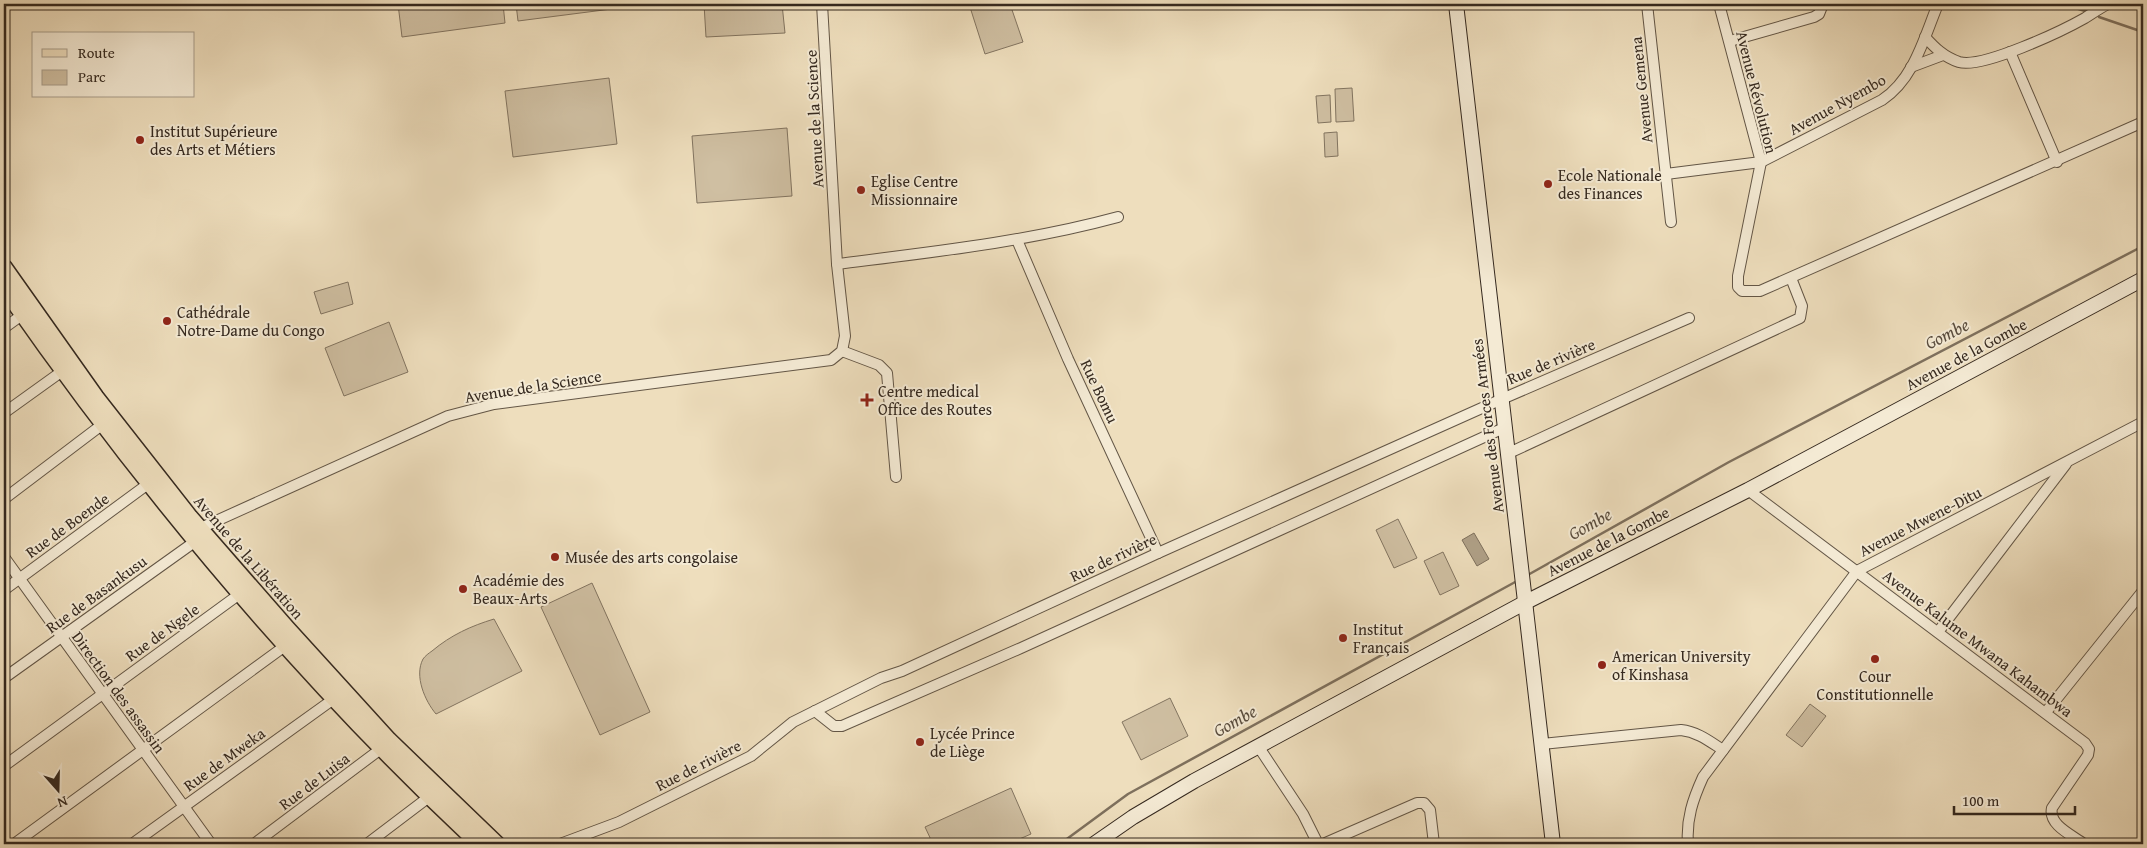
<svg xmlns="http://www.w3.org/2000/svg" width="2147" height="848" viewBox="0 0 2147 848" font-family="'Gentium Book Plus',serif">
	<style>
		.green { fill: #cfbfa2; stroke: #827460 }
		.water { fill: #afa087; stroke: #7e705d }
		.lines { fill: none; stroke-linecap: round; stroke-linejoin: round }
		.stream { stroke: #7e705d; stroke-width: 2.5 }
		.street-casing { stroke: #635646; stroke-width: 12 }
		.secondary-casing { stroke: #35291f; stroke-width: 16 }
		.primary-casing { stroke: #35291f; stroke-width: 18 }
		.street { stroke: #f4ead4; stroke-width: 10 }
		.secondary { stroke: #f4ead4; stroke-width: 14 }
		.primary { stroke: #eedebd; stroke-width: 15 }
		.poi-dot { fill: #8f2418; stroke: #f4ead4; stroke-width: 2 }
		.labels { text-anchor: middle; stroke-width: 4; stroke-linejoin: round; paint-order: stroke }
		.street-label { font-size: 16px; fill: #35291f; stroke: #f4ead4 }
		.poi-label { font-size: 16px; fill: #35291f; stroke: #f4ead4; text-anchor: start }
		.water-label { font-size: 18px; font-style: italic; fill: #5a4d3e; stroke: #f4ead4 }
	</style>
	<rect width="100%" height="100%" fill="#eedebd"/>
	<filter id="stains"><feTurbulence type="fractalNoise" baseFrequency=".004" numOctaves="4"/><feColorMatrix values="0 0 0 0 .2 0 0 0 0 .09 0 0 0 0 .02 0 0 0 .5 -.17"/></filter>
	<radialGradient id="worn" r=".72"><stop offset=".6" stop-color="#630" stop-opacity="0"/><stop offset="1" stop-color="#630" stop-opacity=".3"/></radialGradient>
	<g class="green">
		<path d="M 398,4 L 503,4 L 505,23 L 402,37 Z"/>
		<path d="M 516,4 L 627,4 L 627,7 L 518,21 Z"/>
		<path d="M 704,4 L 782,4 L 785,33 L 706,37 Z"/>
		<path d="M 969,4 L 1010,4 L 1023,42 L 985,54 Z"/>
		<path d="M 609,78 L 617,144 L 513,157 L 505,91 Z"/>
		<path d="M 1352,88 L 1354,121 L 1336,122 L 1335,89 Z"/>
		<path d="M 1330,95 L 1331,122 L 1318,123 L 1316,96 Z"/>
		<path d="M 787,128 L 792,196 L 697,203 L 692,136 Z"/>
		<path d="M 1337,132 L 1338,156 L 1325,157 L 1324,133 Z"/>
		<path d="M 348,282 L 353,304 L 321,314 L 314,292 Z"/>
		<path d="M 389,322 L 408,372 L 344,396 L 325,348 Z"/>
		<path d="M 1398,519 L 1417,558 L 1394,568 L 1376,530 Z"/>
		<path d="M 1443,552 L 1459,586 L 1440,595 L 1424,561 Z"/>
		<path d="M 592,583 L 650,712 L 600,735 L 541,607 Z"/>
		<path d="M 494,619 L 522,671 L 436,714 C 425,701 414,676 423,659 C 425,656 429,653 432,651 C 451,635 471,626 494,619 Z"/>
		<path d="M 1170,698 L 1188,736 L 1141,760 L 1122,722 Z"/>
		<path d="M 1810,704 L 1826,716 L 1802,747 L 1786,735 Z"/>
		<path d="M 1011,788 L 1031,834 L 1008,844 L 933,844 L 925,827 Z"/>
	</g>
	<path class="water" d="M 1474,533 L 1489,559 L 1477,566 L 1462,540 Z"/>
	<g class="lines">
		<g class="stream">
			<path d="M 2063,4 L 2085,11"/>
			<path d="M 2099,17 L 2143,32"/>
			<path d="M 1526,576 L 1729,462 L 2143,246"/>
			<path d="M 1060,844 L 1128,794 L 1517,581"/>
		</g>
		<defs>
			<g id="street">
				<path d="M 1647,4 L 1671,222"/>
				<path d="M 1719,4 L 1761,162 L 1738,276 L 1738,287 L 1742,291 L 1760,291 L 2143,122"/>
				<path d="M 1925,37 C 1935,48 1944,57 1959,62 C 1982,69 2062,31 2085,18 C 2093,13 2100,8 2108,4"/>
				<path d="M 1730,41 L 1814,17 L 1819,14 L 1823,4"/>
				<path d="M 2010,52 L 2057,162"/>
				<path d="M 1911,67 L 1943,55"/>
				<path d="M 1666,174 L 1761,162 L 1882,100 C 1914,79 1924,38 1938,4"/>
				<path d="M 1017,240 L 1068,359 L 1158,553"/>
				<path d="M 837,264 C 932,252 1026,242 1118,217"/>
				<path d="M 4,328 L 22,315"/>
				<path d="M 842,351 L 879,365 L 887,373 L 896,477"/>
				<path d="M 4,413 L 68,367"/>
				<path d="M 1509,453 L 1800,318 L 1802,306 L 1791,278"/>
				<path d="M 1748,490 L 2085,743 L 2089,749 L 2088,755 L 2052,808 C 2048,825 2072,835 2084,844"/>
				<path d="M 4,499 L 103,424"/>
				<path d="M 194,531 L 448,416 L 494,404 L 831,360 L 842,351 L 845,336 L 837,264 L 822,4"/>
				<path d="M 4,557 L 211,844"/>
				<path d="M 4,590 L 148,484"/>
				<path d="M 1938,632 L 2066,464"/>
				<path d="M 4,678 L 200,538"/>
				<path d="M 815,711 L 834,726 L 842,726 L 1021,648 L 1506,427"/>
				<path d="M 2046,712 L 2143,591"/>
				<path d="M 1542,744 L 1681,730 C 1698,732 1709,741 1723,750"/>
				<path d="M 1258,746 L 1303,814 L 1318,844"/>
				<path d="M 4,766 L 241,593"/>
				<path d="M 14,844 L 285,646"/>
				<path d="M 132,844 L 335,698"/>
				<path d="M 254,844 L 386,745"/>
				<path d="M 367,844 L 429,797"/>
				<path d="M 560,844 L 619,822 L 751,756 L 793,722 L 881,678 L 902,671 L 1158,553 L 1502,399 L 1689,318"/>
				<path d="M 1323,844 L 1417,803 L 1424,803 L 1430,810 L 1434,844"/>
				<path d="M 1688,844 C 1686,819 1693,799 1703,777 L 1857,571 L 2143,422"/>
			</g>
			<g id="secondary">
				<path d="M 1456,4 L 1553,844"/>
				<path d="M 1094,844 L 1133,817 L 1194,781 L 1526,602 L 1748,490 L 2143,279"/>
			</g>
			<g id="primary">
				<path d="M 4,267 L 96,397 L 190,517 L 287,628 L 389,740 L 497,844"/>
				<path d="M 4,288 C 143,488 301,677 479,844"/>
			</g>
		</defs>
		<use href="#street" class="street-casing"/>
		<use href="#secondary" class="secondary-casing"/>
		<use href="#primary" class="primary-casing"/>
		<use href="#street" class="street"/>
		<use href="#secondary" class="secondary"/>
		<use href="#primary" class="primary"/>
	</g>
	<g class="poi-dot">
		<circle cx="140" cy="140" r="5"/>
		<circle cx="1548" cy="184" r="5"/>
		<circle cx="861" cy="190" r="5"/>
		<circle cx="167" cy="321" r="5"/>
		<path d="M864.5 392.5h5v5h5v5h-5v5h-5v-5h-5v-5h5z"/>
		<circle cx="555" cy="557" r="5"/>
		<circle cx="463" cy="589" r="5"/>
		<circle cx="1343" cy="638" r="5"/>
		<circle cx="1875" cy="659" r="5"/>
		<circle cx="1602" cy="665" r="5"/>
		<circle cx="920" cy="742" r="5"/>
	</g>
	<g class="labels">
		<g class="street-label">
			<text transform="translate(1641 90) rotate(-96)" y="6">Avenue Gemena</text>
			<text transform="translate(1757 92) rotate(76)" y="6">Avenue Révolution</text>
			<text transform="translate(1837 104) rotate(-29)" y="6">Avenue Nyembo</text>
			<text transform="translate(814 119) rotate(-93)" y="6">Avenue de la Science</text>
			<text transform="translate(1966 354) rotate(-28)" y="6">Avenue de la Gombe</text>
			<text transform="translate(1551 361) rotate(-23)" y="6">Rue de rivière</text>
			<text transform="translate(533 386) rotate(-9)" y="6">Avenue de la Science</text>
			<text transform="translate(1100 391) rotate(65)" y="6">Rue Bomu</text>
			<text transform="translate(1487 426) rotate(-97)" y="6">Avenue des Forces Armées</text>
			<text transform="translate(1920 521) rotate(-27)" y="6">Avenue Mwene-Ditu</text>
			<text transform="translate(67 525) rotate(-36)" y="6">Rue de Boende</text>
			<text transform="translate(1608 541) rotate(-27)" y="6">Avenue de la Gombe</text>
			<text transform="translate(249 557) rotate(49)" y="6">Avenue de la Libération</text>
			<text transform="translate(1113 557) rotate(-25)" y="6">Rue de rivière</text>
			<text transform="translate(96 594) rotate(-36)" y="6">Rue de Basankusu</text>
			<text transform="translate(162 632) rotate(-36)" y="6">Rue de Ngele</text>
			<text transform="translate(1978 643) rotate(37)" y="6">Avenue Kalume Mwana Kahambwa</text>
			<text transform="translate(119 692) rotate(54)" y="6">Direction des assassin</text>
			<text transform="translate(224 759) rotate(-36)" y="6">Rue de Mweka</text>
			<text transform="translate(698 765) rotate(-27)" y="6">Rue de rivière</text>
			<text transform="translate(314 781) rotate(-37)" y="6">Rue de Luisa</text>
		</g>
		<g class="poi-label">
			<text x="150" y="137">Institut Supérieure<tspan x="150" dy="18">des Arts et Métiers</tspan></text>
			<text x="1558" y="181">Ecole Nationale<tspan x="1558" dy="18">des Finances</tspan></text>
			<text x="871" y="187">Eglise Centre<tspan x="871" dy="18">Missionnaire</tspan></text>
			<text x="177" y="318">Cathédrale<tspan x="177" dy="18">Notre-Dame du Congo</tspan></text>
			<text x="878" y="397">Centre medical<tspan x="878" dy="18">Office des Routes</tspan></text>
			<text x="565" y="563">Musée des arts congolaise</text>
			<text x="473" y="586">Académie des<tspan x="473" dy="18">Beaux-Arts</tspan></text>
			<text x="1353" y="635">Institut<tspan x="1353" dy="18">Français</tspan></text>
			<text x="1612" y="662">American University<tspan x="1612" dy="18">of Kinshasa</tspan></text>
			<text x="1875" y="682" text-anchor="middle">Cour<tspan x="1875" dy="18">Constitutionnelle</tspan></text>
			<text x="930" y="739">Lycée Prince<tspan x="930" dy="18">de Liège</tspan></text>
		</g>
		<g class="water-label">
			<text transform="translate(1947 334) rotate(-27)" y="6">Gombe</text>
			<text transform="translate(1590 524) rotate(-29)" y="6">Gombe</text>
			<text transform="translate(1235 721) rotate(-29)" y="6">Gombe</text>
		</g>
	</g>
	<rect width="2147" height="848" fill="none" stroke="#eedebd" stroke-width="20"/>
	<rect x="5" y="5" width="2137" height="838" fill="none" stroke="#35291f" stroke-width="2.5"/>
	<rect x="10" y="10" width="2127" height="828" fill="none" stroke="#35291f"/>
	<rect x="32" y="32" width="162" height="65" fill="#f4ead4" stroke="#a89d8c"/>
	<rect x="42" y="49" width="25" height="8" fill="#eedebd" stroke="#a89d8c"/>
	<text x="78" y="58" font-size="15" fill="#35291f">Route</text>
	<rect x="42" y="70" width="25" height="15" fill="#cfbfa2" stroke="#a89d8c"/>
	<text x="78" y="82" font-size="15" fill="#35291f">Parc</text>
	<g transform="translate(58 790) rotate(160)" stroke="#f4ead4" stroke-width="4" paint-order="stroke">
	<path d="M0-4L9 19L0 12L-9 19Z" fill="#35291f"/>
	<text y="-8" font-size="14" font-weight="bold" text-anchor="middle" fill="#35291f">N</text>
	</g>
	<path d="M1954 806v8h121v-8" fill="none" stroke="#35291f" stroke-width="2.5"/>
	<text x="1962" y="806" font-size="15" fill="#35291f" stroke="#f4ead4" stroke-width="4" paint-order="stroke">100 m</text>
	<rect width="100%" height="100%" filter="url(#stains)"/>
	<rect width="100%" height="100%" fill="url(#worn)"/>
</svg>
